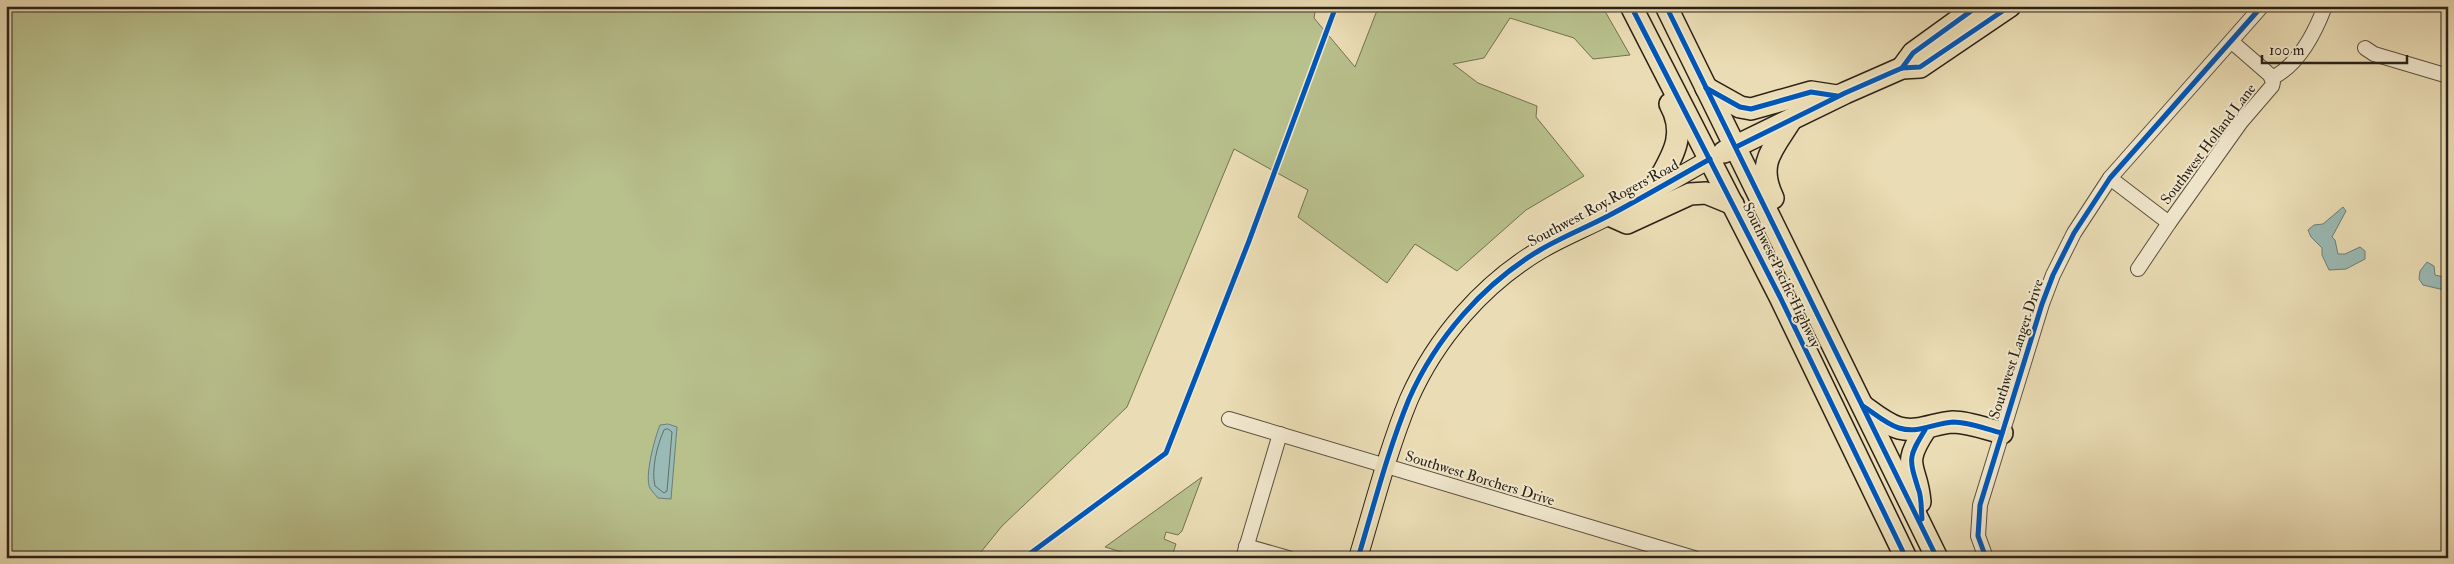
<svg xmlns="http://www.w3.org/2000/svg" width="2454" height="564" viewBox="0 0 2454 564" font-family="'IM FELL Double Pica',serif">
	<style>
		.green { fill: #b8c08c; stroke: #727152 }
		.water { fill: #9abab5; stroke: #6e7d76 }
		.lines { fill: none; stroke-linecap: round; stroke-linejoin: round }
		.shore { stroke: #626e66; stroke-width: 1 }
		.minor-casing { stroke: #5b503e; stroke-width: 16 }
		.major-casing { stroke: #2b2217; stroke-width: 20 }
		.highway-casing { stroke: #2b2217; stroke-width: 24 }
		.minor { stroke: #f1e8ce; stroke-width: 14 }
		.major { stroke: #eadcb4; stroke-width: 18 }
		.highway { stroke: #eadcb4; stroke-width: 21 }
		.cycleway-casing { stroke: #f1e8ce; stroke-width: 8 }
		.cycleway { stroke: #0057b8; stroke-width: 5 }
		.labels { text-anchor: middle; stroke-width: 4; stroke-linejoin: round; paint-order: stroke }
		.street-label { font-size: 15px; fill: #2b2217; stroke: #f1e8ce }
	</style>
	<rect width="100%" height="100%" fill="#eadcb4"/>
	<filter id="stains"><feTurbulence type="fractalNoise" baseFrequency=".004" numOctaves="4"/><feColorMatrix values="0 0 0 0 .2 0 0 0 0 .09 0 0 0 0 .02 0 0 0 .5 -.17"/></filter>
	<radialGradient id="worn" r=".72"><stop offset=".6" stop-color="#630" stop-opacity="0"/><stop offset="1" stop-color="#630" stop-opacity=".3"/></radialGradient>
	<g class="green">
		<path d="M 6,6 L 1316,6 L 1314,18 L 1355,67 L 1376,13 L 1385,6 L 1602,6 L 1630,55 L 1593,59 L 1574,38 L 1510,18 L 1484,58 L 1453,64 L 1478,83 L 1537,106 L 1536,117 L 1584,176 L 1526,210 L 1457,271 L 1415,244 L 1387,283 L 1298,217 L 1308,190 L 1234,149 L 1127,407 L 1002,526 L 976,558 L 6,558 Z"/>
		<path d="M 1202,477 L 1182,531 L 1178,535 L 1166,532 L 1164,539 L 1176,544 L 1173,553 L 1182,556 L 1181,558 L 1141,558 L 1105,547 Z"/>
	</g>
	<g class="water">
		<path d="M 2343,207 L 2346,211 L 2332,237 L 2335,240 L 2338,254 L 2345,254 L 2360,247 L 2365,251 L 2365,259 L 2346,269 L 2329,270 L 2322,255 L 2322,248 L 2311,237 L 2308,230 L 2314,225 L 2323,224 Z"/>
		<path d="M 2427,262 L 2434,266 L 2435,275 L 2448,278 L 2448,291 L 2423,285 L 2419,279 L 2420,271 Z"/>
		<path d="M 668,424 L 677,427 L 671,499 L 658,498 C 656,495 652,492 650,488 C 644,477 655,437 660,425 Z"/>
	</g>
	<g class="lines">
		<path class="shore" d="M 668,429 L 672,432 L 667,491 L 664,493 L 655,486 C 651,470 657,445 664,430 Z"/>
		<defs>
			<g id="minor">
				<path d="M 2365,48 L 2374,54 L 2448,76"/>
				<path d="M 2272,78 C 2298,65 2315,33 2325,6"/>
				<path d="M 2110,178 L 2169,223 L 2241,122 L 2272,86 L 2273,82 L 2270,75 L 2232,42"/>
				<path d="M 2138,269 L 2169,223"/>
				<path d="M 1229,419 L 1694,558"/>
				<path d="M 1246,546 L 1288,558"/>
				<path d="M 1243,558 L 1280,434"/>
				<path d="M 1986,558 L 1978,536 L 1980,505 L 2042,304 L 2053,275 L 2074,233 L 2110,178 L 2262,6"/>
			</g>
			<path id="major" d="M 1358,558 C 1374,505 1388,450 1409,399 C 1436,338 1483,284 1540,250 C 1562,237 1585,228 1608,216 C 1642,198 1676,178 1710,159"/>
			<g id="highway">
				<path d="M 1631,6 L 1780,297 L 1906,558"/>
				<path d="M 1666,6 L 1937,558"/>
				<path d="M 1902,68 L 1913,53 L 1978,6"/>
				<path d="M 1706,88 L 1740,107 L 1751,109 L 1811,92 L 1837,96"/>
				<path d="M 1724,152 L 1845,93 L 1902,68 L 1920,67 L 2010,6"/>
				<path d="M 1653,191 C 1669,160 1689,138 1670,104"/>
				<path d="M 1773,198 C 1756,163 1773,149 1791,120"/>
				<path d="M 1609,215 L 1627,223 L 1690,194 L 1706,193 L 1733,204"/>
				<path d="M 1863,406 C 1874,414 1886,424 1899,428 C 1919,433 1934,423 1953,422 C 1969,422 1986,429 2002,433"/>
				<path d="M 1920,502 C 1917,464 1900,468 1925,430"/>
			</g>
		</defs>
		<use href="#minor" class="minor-casing"/>
		<use href="#major" class="major-casing"/>
		<use href="#highway" class="highway-casing"/>
		<use href="#minor" class="minor"/>
		<use href="#major" class="major"/>
		<use href="#highway" class="highway"/>
		<defs>
			<g id="cycleway">
				<path d="M 1631,6 L 1780,297 L 1906,558"/>
				<path d="M 1666,6 L 1937,558"/>
				<path d="M 1902,68 L 1913,53 L 1978,6"/>
				<path d="M 1706,88 L 1740,107 L 1751,109 L 1811,92 L 1837,96"/>
				<path d="M 1736,147 L 1845,93 L 1902,68 L 1920,67 L 2010,6"/>
				<path d="M 1863,406 C 1874,413 1886,424 1899,428 C 1919,434 1934,423 1953,422 C 1969,422 1986,429 2002,433"/>
				<path d="M 1922,519 C 1921,509 1922,497 1918,488 C 1909,459 1908,457 1925,430"/>
				<path d="M 1024,558 L 1166,453 L 1249,241 L 1336,6"/>
				<path d="M 1358,558 C 1374,505 1388,450 1409,399 C 1436,338 1483,284 1540,250 C 1562,237 1585,228 1608,216 C 1642,198 1676,178 1710,159"/>
				<path d="M 1986,558 L 1978,536 L 1980,505 L 2042,304 L 2053,275 L 2074,233 L 2110,178 L 2262,6"/>
			</g>
		</defs>
		<use href="#cycleway" class="cycleway-casing"/>
		<use href="#cycleway" class="cycleway"/>
	</g>
	<g class="labels">
		<g class="street-label">
			<text transform="translate(2208 144) rotate(-53)" y="5">Southwest Holland Lane</text>
			<text transform="translate(1603 203) rotate(-28)" y="5">Southwest Roy Rogers Road</text>
			<text transform="translate(1782 275) rotate(64)" y="5">Southwest Pacific Highway</text>
			<text transform="translate(2016 349) rotate(-72)" y="5">Southwest Langer Drive</text>
			<text transform="translate(1480 478) rotate(17)" y="5">Southwest Borchers Drive</text>
		</g>
	</g>
	<rect width="2454" height="564" fill="none" stroke="#eadcb4" stroke-width="25"/>
	<rect x="8" y="8" width="2439" height="549" fill="none" stroke="#2b2217" stroke-width="2.5"/>
	<rect x="12" y="12" width="2429" height="539" fill="none" stroke="#2b2217"/>
	<path d="M2262 55v8h145v-8" fill="none" stroke="#2b2217" stroke-width="2.5"/>
	<text x="2269" y="55" font-size="15" fill="#2b2217" stroke="#f1e8ce" stroke-width="4" paint-order="stroke">100 m</text>
	<rect width="100%" height="100%" filter="url(#stains)"/>
	<rect width="100%" height="100%" fill="url(#worn)"/>
</svg>
